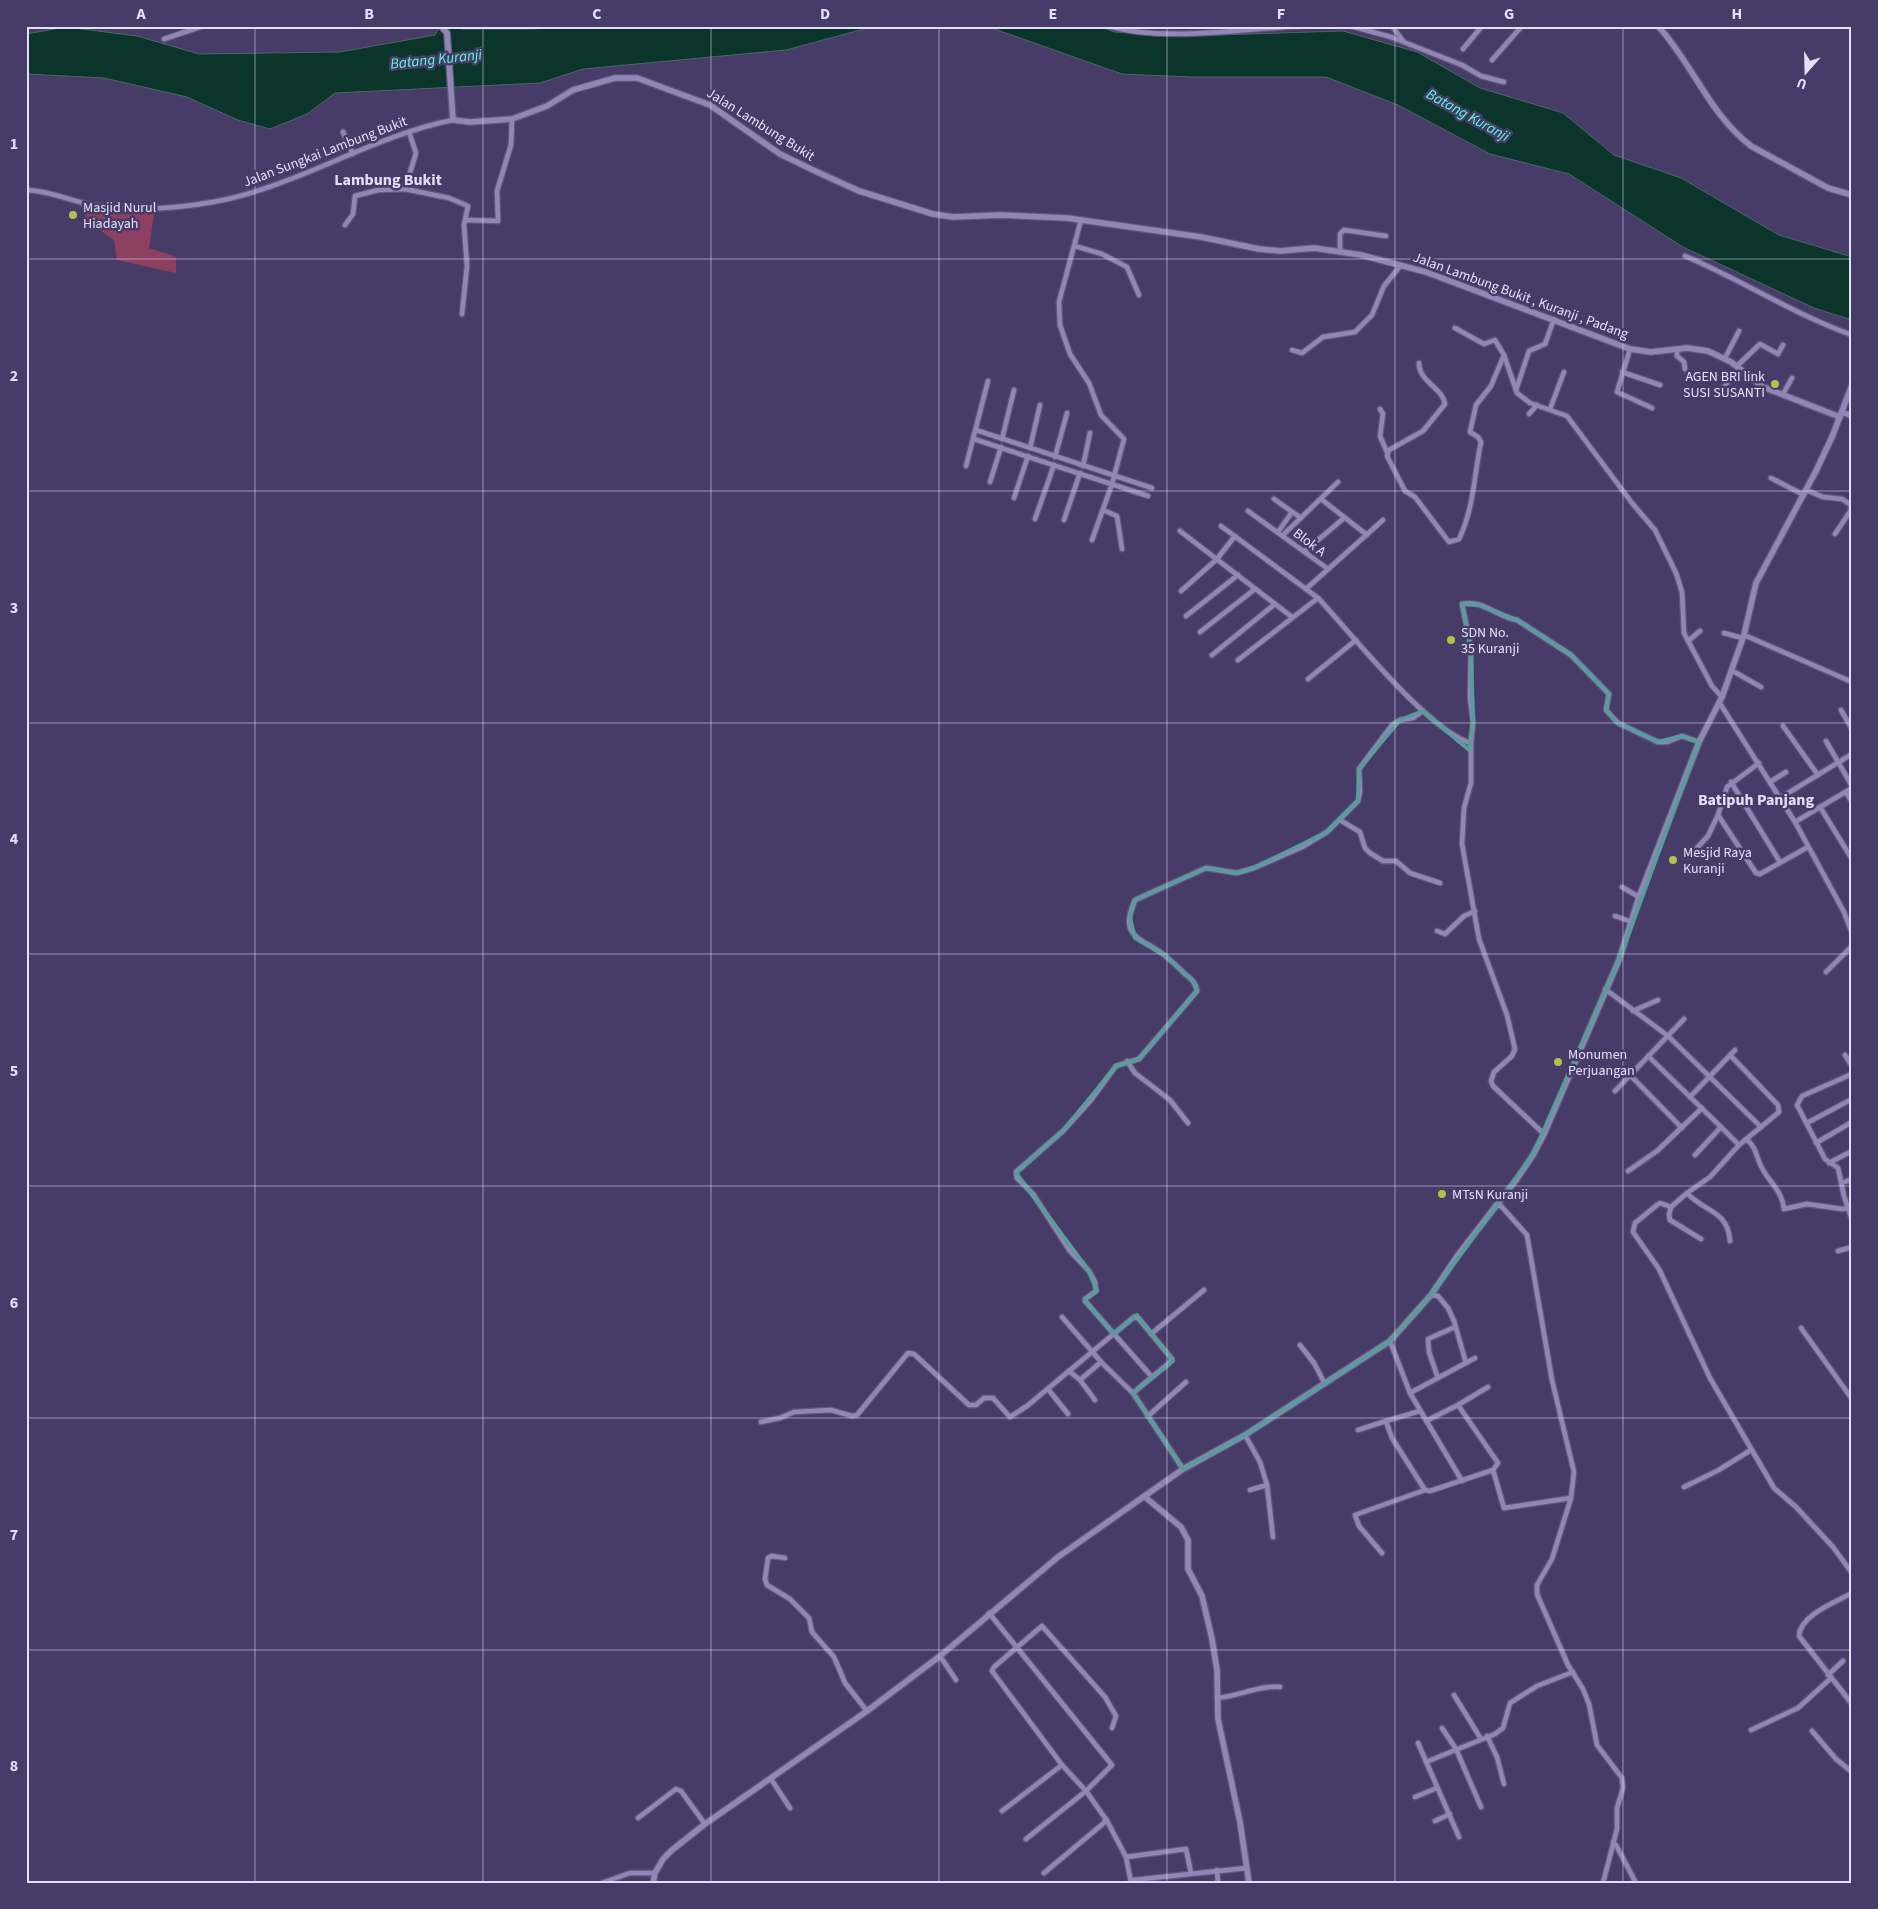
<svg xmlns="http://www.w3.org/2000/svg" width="1878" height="1909" viewBox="0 0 1878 1909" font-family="'Source Sans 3',sans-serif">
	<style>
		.green { fill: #8d4062 }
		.water { fill: #0b342a; stroke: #4c6768 }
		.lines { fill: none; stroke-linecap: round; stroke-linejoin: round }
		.minor-casing { stroke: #60577b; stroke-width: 7 }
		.tertiary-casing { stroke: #60577b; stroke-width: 8 }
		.minor { stroke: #9187b7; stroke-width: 4.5 }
		.tertiary { stroke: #9187b7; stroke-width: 5.5 }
		.marked { fill: none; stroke: #5a9b9f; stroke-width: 4; stroke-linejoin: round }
		.grid { fill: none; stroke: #e4dff9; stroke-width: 1; stroke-opacity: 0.55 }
		.poi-dot { fill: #b6c149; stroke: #473c67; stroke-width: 2 }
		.labels { text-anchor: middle; stroke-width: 5; stroke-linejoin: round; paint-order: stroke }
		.street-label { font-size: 14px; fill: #e4dff9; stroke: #473c67 }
		.poi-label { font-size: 14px; fill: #e4dff9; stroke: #473c67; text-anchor: start }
		.water-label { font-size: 15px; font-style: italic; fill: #55ffd8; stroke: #473c67 }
		.quarter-label { font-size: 16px; font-weight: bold; fill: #e4dff9; stroke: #473c67 }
		.neatline { fill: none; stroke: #e4dff9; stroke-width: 2 }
		.grid-label { font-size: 16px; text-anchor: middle; font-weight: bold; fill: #e4dff9 }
	</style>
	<rect width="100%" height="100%" fill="#473c67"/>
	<path class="green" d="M 155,207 L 149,248 L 176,257 L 176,273 L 117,260 L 114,240 L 101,231 L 83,223 L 88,208 Z"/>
	<g class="water">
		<path d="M 440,26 L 461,26 L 461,29 L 532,29 L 587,26 L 875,26 L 786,50 L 583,69 L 540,83 L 335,93 L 307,114 L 270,129 L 238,120 L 187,97 L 104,78 L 26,74 L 26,34 L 66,27 L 137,36 L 199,54 L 340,52 L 435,35 Z"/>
		<path d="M 986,26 L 1100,26 L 1114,32 L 1186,36 L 1343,31 L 1417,52 L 1480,88 L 1563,113 L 1614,155 L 1681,178 L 1779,235 L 1852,257 L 1852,320 L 1814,308 L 1683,247 L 1569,174 L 1490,154 L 1398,105 L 1326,77 L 1191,77 L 1122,74 Z"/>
	</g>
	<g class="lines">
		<defs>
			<g id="minor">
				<path d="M 1108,26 C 1163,42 1242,29 1300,26"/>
				<path d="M 1351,26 L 1391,37 L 1462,65 L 1481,76 L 1504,82"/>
				<path d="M 1392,26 L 1403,41"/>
				<path d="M 164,39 L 203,26"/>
				<path d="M 1463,49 L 1482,26"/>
				<path d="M 1492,60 L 1522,26"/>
				<path d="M 343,132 L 353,154"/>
				<path d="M 405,189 L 449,198 L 468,206 L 464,225 L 467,266 L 462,314"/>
				<path d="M 26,190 C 53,191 68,201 93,205 C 132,211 174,209 213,202 C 297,187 371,136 453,120"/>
				<path d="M 465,220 L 498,221 L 497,191 L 511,145 L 512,119"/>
				<path d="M 1081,220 L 1059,302 L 1060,325 L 1070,354 L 1089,383 L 1101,415 L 1124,439 L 1112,484 L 1092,540"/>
				<path d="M 345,225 L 353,214 L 355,196 L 378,190 L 405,189 L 416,153 L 409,132"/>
				<path d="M 1075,246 L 1102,254 L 1127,267 L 1139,295"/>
				<path d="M 1340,252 L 1340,234 L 1344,230 L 1386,236"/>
				<path d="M 1685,256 C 1742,280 1793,314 1852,335"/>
				<path d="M 1455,328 L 1484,344 L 1495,340 L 1504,355 L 1517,393 L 1530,403 L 1567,416 L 1632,503 L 1655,530 L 1676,573 L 1682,592 L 1684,633 L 1712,686 L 1722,697"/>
				<path d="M 1630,349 L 1617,392 L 1652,408"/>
				<path d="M 1677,349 L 1677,356 L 1684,362 L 1685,369"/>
				<path d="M 1292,350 L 1302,353 L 1323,337 L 1355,332 L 1372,315 L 1384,286 L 1401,265"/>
				<path d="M 1725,358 L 1739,331"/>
				<path d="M 1419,363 C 1419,382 1443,388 1445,404 L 1423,431 L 1389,450 L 1387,456 L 1405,491 L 1415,497 L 1449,542 L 1459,539 C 1474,508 1474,475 1481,442 L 1478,437 L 1470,432 L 1476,405 L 1491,386 L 1504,355"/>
				<path d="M 1737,366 L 1760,344 L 1778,354 L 1783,345"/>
				<path d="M 1622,372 L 1660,385"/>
				<path d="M 1516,390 L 1529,351 L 1545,344 L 1554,319"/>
				<path d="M 1722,390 L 1727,383 L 1743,371"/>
				<path d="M 1783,394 L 1792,378"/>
				<path d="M 1380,409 L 1383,414 L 1380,436 L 1387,452"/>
				<path d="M 1550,409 L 1564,372"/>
				<path d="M 1529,414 L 1537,405"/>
				<path d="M 976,430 L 1152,488"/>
				<path d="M 974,439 L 1148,496"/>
				<path d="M 1002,439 L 1014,390"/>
				<path d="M 1030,448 L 1040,405"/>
				<path d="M 1055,457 L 1067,413"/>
				<path d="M 966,466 L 988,381"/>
				<path d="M 1083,466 L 1090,433"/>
				<path d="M 1771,478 L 1804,495"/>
				<path d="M 990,482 L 1001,447"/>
				<path d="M 1806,490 L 1823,497 L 1842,499 L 1851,505 L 1851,510 L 1835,534"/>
				<path d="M 1014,498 L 1028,456"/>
				<path d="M 1274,499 L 1301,518"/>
				<path d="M 1321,499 L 1367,535"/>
				<path d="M 1103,510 L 1117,516 L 1122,549"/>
				<path d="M 1248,511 L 1328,569"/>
				<path d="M 1035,519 L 1054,465"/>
				<path d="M 1064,520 L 1080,473"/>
				<path d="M 1221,526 L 1318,598"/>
				<path d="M 1180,531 L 1292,617"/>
				<path d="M 1278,532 L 1292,512"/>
				<path d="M 1283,535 L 1338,482"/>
				<path d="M 1305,551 L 1344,518"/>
				<path d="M 1306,589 L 1383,520"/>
				<path d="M 1181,591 L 1217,559 L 1235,536"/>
				<path d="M 1186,616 L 1238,575"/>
				<path d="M 1200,632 L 1255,589"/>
				<path d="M 1724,633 L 1742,638"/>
				<path d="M 1744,635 L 1852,682"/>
				<path d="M 1688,641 L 1700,631"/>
				<path d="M 1212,655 L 1275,604"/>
				<path d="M 1238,660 L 1318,598 C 1351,633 1429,732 1471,743"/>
				<path d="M 1731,670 L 1761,687"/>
				<path d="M 1308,679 L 1356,640"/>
				<path d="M 1719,702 L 1795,822 L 1844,912 L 1852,933"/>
				<path d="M 1841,710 L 1852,729"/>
				<path d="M 1783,726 L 1818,775"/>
				<path d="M 1826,741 L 1852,786"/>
				<path d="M 1759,763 L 1727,787 L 1718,815 L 1756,873 L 1760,874 L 1808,847"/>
				<path d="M 1731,782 L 1780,862"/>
				<path d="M 1770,782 L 1786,772"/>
				<path d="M 1846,792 L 1852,802"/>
				<path d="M 1780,798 L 1852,754"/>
				<path d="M 1820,807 L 1852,859"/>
				<path d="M 1340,820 L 1360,832 L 1365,848 L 1370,853 L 1383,861 L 1396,861 L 1410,873 L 1440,883"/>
				<path d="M 1795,822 L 1852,788"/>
				<path d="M 1695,850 L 1708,836 L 1718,815"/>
				<path d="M 1622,887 L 1639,897"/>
				<path d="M 1615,916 L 1632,922"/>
				<path d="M 1437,931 L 1445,934 L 1464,916 L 1475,911"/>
				<path d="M 1826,972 L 1852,946"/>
				<path d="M 1605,989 L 1668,1036 L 1761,1127 L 1739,1145 L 1710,1177 L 1687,1193 L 1671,1207 L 1660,1203 L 1657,1205 L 1635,1223 L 1633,1232 L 1659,1269 L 1710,1378 L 1774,1488 L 1796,1507 L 1833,1547 L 1852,1573"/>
				<path d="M 1633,1011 L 1658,1000"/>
				<path d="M 1730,1055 L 1778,1105 L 1779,1112 L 1761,1127"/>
				<path d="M 1845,1055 L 1852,1066"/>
				<path d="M 1648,1056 L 1721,1127 L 1695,1155"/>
				<path d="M 1127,1061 L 1135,1073 L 1170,1100 L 1188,1123"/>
				<path d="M 1852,1074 L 1802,1096 L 1797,1105 L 1825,1159 L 1838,1168 L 1844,1196 L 1852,1220"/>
				<path d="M 1630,1075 L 1682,1128"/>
				<path d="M 1615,1091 L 1684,1019"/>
				<path d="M 1690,1097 L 1735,1050"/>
				<path d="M 1807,1123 L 1852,1099"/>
				<path d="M 1721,1127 L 1739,1145"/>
				<path d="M 1544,1134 L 1493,1086 L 1491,1081 L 1494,1072 L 1512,1056 L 1515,1049 L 1507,1015 L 1479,939 L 1462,844 L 1464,808 L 1471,783 L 1471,743 L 1473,722 L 1470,697 L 1471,648 L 1462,604 C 1481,599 1498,617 1517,620 L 1571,655 L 1609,694 L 1606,710 L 1618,723 L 1658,742 L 1667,742 L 1682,736 L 1699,742"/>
				<path d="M 1747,1140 C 1756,1147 1756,1155 1760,1164 C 1767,1181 1782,1189 1784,1209 L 1807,1204 L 1842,1209 L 1848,1208"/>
				<path d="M 1816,1143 L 1852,1122"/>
				<path d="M 1829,1163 L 1852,1151"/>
				<path d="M 1628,1171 L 1657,1151 L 1702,1108"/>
				<path d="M 1842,1183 L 1852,1179"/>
				<path d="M 1687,1193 C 1704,1212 1728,1210 1730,1241"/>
				<path d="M 1496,1205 L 1501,1206 L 1527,1235 L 1552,1380 L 1574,1472 L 1571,1498 L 1552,1559 L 1537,1585 L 1537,1594 L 1568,1665 L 1583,1689 L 1589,1704 L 1597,1745 L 1622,1778 L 1623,1788 L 1617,1808 L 1617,1829 L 1603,1883"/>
				<path d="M 1671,1207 L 1669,1215 L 1670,1220 L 1701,1239"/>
				<path d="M 1838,1251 L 1852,1247"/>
				<path d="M 1431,1295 L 1438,1296 L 1448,1308 L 1454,1321 L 1466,1363"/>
				<path d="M 1062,1317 L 1103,1364 L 1133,1393 L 1183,1469"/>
				<path d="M 1801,1328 L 1852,1399"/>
				<path d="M 1151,1334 L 1204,1290"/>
				<path d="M 1390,1341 L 1410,1393 L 1462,1481"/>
				<path d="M 1300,1345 L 1314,1363 L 1325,1384"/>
				<path d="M 1069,1371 L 1080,1380"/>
				<path d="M 1438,1378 L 1429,1352 L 1428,1339 L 1455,1327"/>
				<path d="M 1048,1389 L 1068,1414"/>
				<path d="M 1133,1393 L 1152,1377 L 1085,1301 L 1085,1299 L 1096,1291 L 1095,1282 L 1089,1271 L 1070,1251 L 1033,1194 L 1017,1178 L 1016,1172 L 1063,1131 L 1091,1100 L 1116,1066 L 1139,1059 L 1197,991 C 1196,982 1191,979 1184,973 C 1178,967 1171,960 1164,955 C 1141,937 1118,938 1135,900 L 1206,868 L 1237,873 L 1254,868 L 1302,847 L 1327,832 L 1358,801 L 1360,792 L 1359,769 L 1392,725 L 1400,720 L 1413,718 L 1423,711"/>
				<path d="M 1410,1393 L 1475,1358"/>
				<path d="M 1095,1400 L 1080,1380 L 1101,1362"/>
				<path d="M 1458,1405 L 1488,1387"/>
				<path d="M 1148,1416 L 1186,1382"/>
				<path d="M 761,1422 L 780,1418 L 794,1412 L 831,1410 L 852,1416 L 857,1415 L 908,1353 L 914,1354 L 969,1405 L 976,1405 L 984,1398 L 993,1398 L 1010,1417 L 1027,1406 L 1134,1317 L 1139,1319 L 1172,1359 L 1168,1364 L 1152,1377"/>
				<path d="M 1358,1430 L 1386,1421"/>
				<path d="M 1245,1435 L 1260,1462 L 1267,1485 L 1273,1537"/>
				<path d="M 1493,1470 L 1504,1508 L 1571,1498"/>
				<path d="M 1684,1487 L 1717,1471 L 1751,1450"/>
				<path d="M 1250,1490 L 1267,1485"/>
				<path d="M 1425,1490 L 1430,1491 L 1493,1470 L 1498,1463 L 1458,1405 L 1426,1421"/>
				<path d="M 1382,1553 L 1359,1526 L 1355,1515 L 1425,1490 L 1392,1438 L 1386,1421 L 1420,1411"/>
				<path d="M 785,1558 L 772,1556 L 768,1558 L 765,1579 L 767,1585 L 790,1599 L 809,1618 L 812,1632 L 834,1657 L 845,1683 L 867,1711"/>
				<path d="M 1852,1593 C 1836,1602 1800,1615 1799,1636 L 1852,1704"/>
				<path d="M 989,1613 L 1112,1765 L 1086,1791 L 1026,1839"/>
				<path d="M 940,1656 L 956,1680"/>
				<path d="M 1828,1675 L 1843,1661"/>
				<path d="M 1454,1695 L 1481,1739"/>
				<path d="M 1217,1698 C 1239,1696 1260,1685 1280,1687"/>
				<path d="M 1442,1728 L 1456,1749 L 1481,1807"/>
				<path d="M 1751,1730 L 1798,1708 L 1830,1679"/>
				<path d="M 1812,1731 L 1836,1759 L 1852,1772"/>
				<path d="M 1487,1736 L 1497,1757 L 1504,1784"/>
				<path d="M 1418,1743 L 1459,1837"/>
				<path d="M 1426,1762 L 1495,1734 L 1503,1728 L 1510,1703 L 1537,1686 L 1573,1672"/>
				<path d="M 771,1779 L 790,1808"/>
				<path d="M 1415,1797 L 1437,1788"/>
				<path d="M 1002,1811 L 1062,1765"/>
				<path d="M 638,1818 L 676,1789 L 681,1791 L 705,1824"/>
				<path d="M 1106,1819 L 1126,1857 L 1131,1882"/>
				<path d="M 1435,1821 L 1450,1814"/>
				<path d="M 1613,1842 L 1616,1845 L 1636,1883"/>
				<path d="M 1126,1857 L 1186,1849 L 1191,1873"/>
				<path d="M 1217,1870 L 1218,1883"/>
				<path d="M 1044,1873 L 1105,1822 L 1105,1818 L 1086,1791 L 1062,1765 L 992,1671 L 994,1667 L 1042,1626 L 1105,1697 L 1116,1716 L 1112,1728"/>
				<path d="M 602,1883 L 630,1873 L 655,1873"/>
				<path d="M 1130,1883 L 1133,1880 L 1247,1868"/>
			</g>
			<g id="tertiary">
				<path d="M 441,26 L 447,33 L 453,120 L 470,122 L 512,119 L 547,106 L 573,90 L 615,78 L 637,78 L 710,105 L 780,154 L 815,171 L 859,191 L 933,214 L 953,217 L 1001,215 L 1067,218 L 1201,237 L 1259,249 L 1280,251 L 1314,248 L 1361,255 L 1426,272 L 1630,349 L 1651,352 L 1687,348 L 1708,351 L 1731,362 L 1763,387 L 1840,417"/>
				<path d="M 1658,26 C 1692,63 1710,115 1751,146 L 1828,188 L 1852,195"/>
				<path d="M 1842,412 L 1852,416"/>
				<path d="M 1145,1497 L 1181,1527 L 1188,1540 L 1188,1569 L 1202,1596 L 1212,1639 L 1217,1670 L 1218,1719 L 1240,1822 L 1249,1883"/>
				<path d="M 653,1883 L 655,1873 L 663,1859 L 672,1850 L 705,1824 L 867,1711 L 940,1656 L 1058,1557 L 1183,1469 L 1245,1435 L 1390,1341 L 1431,1295 L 1458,1255 L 1516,1180 L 1533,1155 L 1544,1134 L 1619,960 L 1639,897 L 1699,742 L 1722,697 L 1744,635 L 1756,583 L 1816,471 L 1832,437 L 1852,385"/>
			</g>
		</defs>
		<use href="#minor" class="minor-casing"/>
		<use href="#tertiary" class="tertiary-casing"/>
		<use href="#minor" class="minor"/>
		<use href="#tertiary" class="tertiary"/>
	</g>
	<path class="marked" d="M 1462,604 L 1479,605 L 1517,620 L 1571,655 L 1609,694 L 1606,710 L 1618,723 L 1658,742 L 1682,736 L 1699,742 L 1619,960 L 1533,1155 L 1431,1295 L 1390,1341 L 1245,1435 L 1183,1469 L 1133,1393 L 1173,1361 L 1137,1315 L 1114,1334 L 1108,1328 L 1085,1300 L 1097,1291 L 1089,1271 L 1016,1173 L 1063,1131 L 1116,1066 L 1139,1059 L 1197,991 L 1193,981 L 1163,954 L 1135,938 L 1130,918 L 1135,900 L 1206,868 L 1237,873 L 1254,868 L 1327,832 L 1358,801 L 1359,769 L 1400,720 L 1423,711 L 1469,750 L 1473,722 L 1471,648 Z"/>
	<path class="grid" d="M 255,26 L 255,1883M 483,26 L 483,1883M 711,26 L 711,1883M 939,26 L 939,1883M 1167,26 L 1167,1883M 1395,26 L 1395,1883M 1623,26 L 1623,1883M 26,259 L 1852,259M 26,491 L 1852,491M 26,723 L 1852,723M 26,954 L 1852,954M 26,1186 L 1852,1186M 26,1418 L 1852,1418M 26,1650 L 1852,1650"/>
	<g class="poi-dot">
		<circle cx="73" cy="215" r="5"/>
		<circle cx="1775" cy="384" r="5"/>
		<circle cx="1451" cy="640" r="5"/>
		<circle cx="1673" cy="860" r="5"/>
		<circle cx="1558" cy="1062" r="5"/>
		<circle cx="1442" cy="1194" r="5"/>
	</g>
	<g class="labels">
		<g class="street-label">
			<text transform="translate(761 124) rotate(32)" y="5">Jalan Lambung Bukit</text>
			<text transform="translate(325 151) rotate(-21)" y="5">Jalan Sungkai Lambung Bukit</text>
			<text transform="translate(1521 295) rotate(20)" y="5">Jalan Lambung Bukit , Kuranji , Padang</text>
			<text transform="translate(1310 542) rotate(37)" y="5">Blok A</text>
		</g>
		<g class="poi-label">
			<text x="83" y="212">Masjid Nurul<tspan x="83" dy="16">Hiadayah</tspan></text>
			<text x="1765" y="381" text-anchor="end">AGEN BRI link<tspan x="1765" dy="16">SUSI SUSANTI</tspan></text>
			<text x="1461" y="637">SDN No.<tspan x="1461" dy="16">35 Kuranji</tspan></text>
			<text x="1683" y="857">Mesjid Raya<tspan x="1683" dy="16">Kuranji</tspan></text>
			<text x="1568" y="1059">Monumen<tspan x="1568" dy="16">Perjuangan</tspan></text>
			<text x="1452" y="1199">MTsN Kuranji</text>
		</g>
		<g class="water-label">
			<text transform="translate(436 59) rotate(-6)" y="5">Batang Kuranji</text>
			<text transform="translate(1468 115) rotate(29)" y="5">Batang Kuranji</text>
		</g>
		<g class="quarter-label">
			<text x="388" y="185">Lambung Bukit</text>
			<text x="1756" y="805">Batipuh Panjang</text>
		</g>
	</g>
	<rect width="1878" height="1909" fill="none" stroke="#473c67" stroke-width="55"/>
	<g transform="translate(1806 72) rotate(200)" stroke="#473c67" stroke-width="4" paint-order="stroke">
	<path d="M0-4L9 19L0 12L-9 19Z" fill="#e4dff9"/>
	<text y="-8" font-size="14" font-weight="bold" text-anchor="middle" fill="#e4dff9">U</text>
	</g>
	<rect x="28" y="28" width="1822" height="1854" class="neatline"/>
	<g class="grid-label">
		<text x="141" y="19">A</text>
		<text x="369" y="19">B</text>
		<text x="597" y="19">C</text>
		<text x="825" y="19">D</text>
		<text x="1053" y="19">E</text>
		<text x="1281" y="19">F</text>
		<text x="1509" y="19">G</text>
		<text x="1737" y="19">H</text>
		<text x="14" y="149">1</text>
		<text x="14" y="381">2</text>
		<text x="14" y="613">3</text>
		<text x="14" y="844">4</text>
		<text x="14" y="1076">5</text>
		<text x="14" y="1308">6</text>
		<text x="14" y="1540">7</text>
		<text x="14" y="1771">8</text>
	</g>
</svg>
